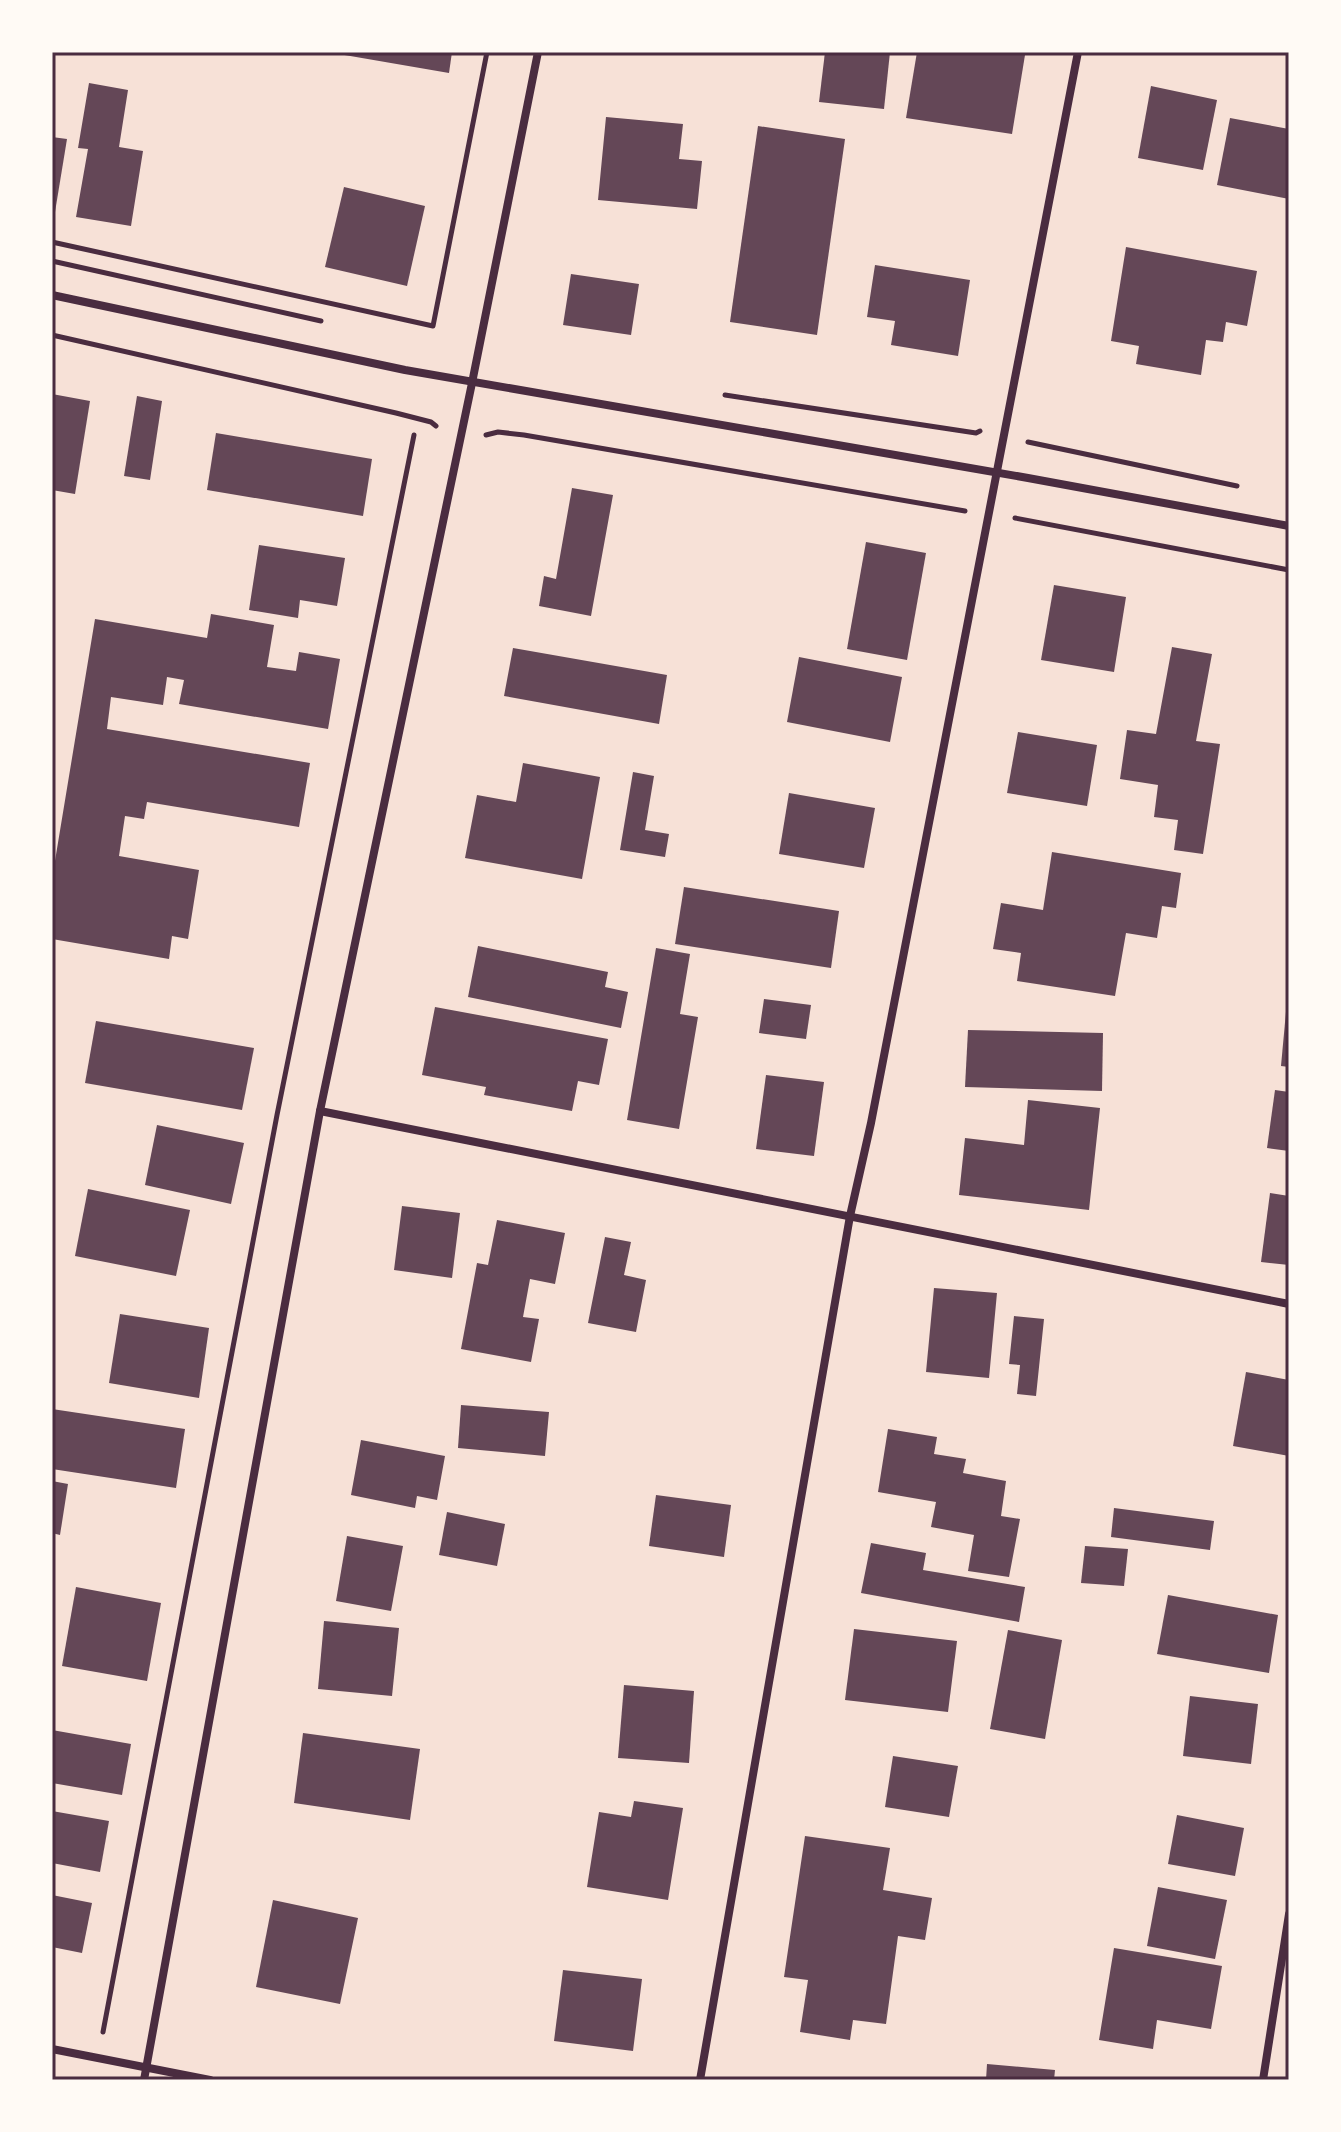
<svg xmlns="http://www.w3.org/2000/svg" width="1341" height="2132" viewBox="0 0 1341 2132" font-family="Overpass,sans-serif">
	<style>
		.building { fill: #644757 }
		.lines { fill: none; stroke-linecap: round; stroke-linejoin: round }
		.path { stroke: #4a2c40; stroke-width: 5 }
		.minor { stroke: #4a2c40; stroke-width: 8 }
		.neatline { fill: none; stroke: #4a2c40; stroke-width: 3 }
	</style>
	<rect width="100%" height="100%" fill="#f7e1d7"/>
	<g class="building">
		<path d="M 327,52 L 452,52 L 449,73 Z"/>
		<path d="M 825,52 L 890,52 L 884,109 L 819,102 Z"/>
		<path d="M 917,52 L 1008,52 L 1025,55 L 1012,134 L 906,118 Z"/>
		<path d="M 89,83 L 128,90 L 119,147 L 143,151 L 131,226 L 76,217 L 88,149 L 78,148 Z"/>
		<path d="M 1151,86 L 1217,100 L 1203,170 L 1138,158 Z"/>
		<path d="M 606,117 L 683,124 L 679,159 L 702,161 L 697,209 L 598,200 Z"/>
		<path d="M 1230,118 L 1289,129 L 1289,199 L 1217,185 Z"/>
		<path d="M 758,126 L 845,139 L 817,335 L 730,322 Z"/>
		<path d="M 52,137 L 67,139 L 55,212 L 52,212 Z"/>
		<path d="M 344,187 L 425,206 L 407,286 L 325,267 Z"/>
		<path d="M 1126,247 L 1257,271 L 1247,326 L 1226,322 L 1223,342 L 1206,340 L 1201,375 L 1136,364 L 1139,346 L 1111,341 Z"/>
		<path d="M 875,265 L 970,280 L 958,356 L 891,345 L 895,321 L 867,317 Z"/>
		<path d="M 571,274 L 639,284 L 631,335 L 563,325 Z"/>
		<path d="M 52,394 L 90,401 L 75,494 L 52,490 Z"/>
		<path d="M 137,396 L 162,401 L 150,480 L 124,476 Z"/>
		<path d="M 216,433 L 372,459 L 363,516 L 207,490 Z"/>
		<path d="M 572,488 L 613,495 L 591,616 L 539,606 L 544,576 L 556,579 Z"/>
		<path d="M 866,542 L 926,553 L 907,660 L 847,649 Z"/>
		<path d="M 259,545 L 345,558 L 337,606 L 300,600 L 298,618 L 249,610 Z"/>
		<path d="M 1054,585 L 1126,597 L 1114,672 L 1041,660 Z"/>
		<path d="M 211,614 L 274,625 L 267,667 L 296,671 L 299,652 L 340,659 L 328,729 L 179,704 L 184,680 L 167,677 L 163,705 L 111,697 L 107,729 L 310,763 L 299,827 L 147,802 L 144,819 L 125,816 L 119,856 L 199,870 L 188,939 L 172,936 L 169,959 L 52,939 L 52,879 L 95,619 L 207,638 Z"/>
		<path d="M 1172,647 L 1212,654 L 1196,741 L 1220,744 L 1203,854 L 1174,850 L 1178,820 L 1154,817 L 1158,785 L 1120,779 L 1127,730 L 1156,734 Z"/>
		<path d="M 513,648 L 667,675 L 659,724 L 504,696 Z"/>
		<path d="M 799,657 L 902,677 L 890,742 L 787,722 Z"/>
		<path d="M 1018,732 L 1097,745 L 1087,806 L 1007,793 Z"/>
		<path d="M 523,763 L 600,777 L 582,879 L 465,858 L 477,795 L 516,802 Z"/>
		<path d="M 633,772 L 654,776 L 645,830 L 669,834 L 665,857 L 620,850 Z"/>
		<path d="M 789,793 L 875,808 L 864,868 L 779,854 Z"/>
		<path d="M 1052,852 L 1181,873 L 1176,908 L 1162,906 L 1157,938 L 1126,933 L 1115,996 L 1017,981 L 1021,953 L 993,949 L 1001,903 L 1043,910 Z"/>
		<path d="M 684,887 L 839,911 L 831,968 L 675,944 Z"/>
		<path d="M 478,946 L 608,972 L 605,987 L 628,992 L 621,1028 L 468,997 Z"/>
		<path d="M 656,948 L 690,954 L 680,1014 L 698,1017 L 679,1129 L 627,1120 Z"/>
		<path d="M 764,999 L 811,1005 L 806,1039 L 759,1033 Z"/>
		<path d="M 1287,1001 L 1289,1001 L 1289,1067 L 1281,1066 Z"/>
		<path d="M 435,1007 L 608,1039 L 599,1085 L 578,1081 L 572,1111 L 484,1095 L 486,1087 L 422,1075 Z"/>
		<path d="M 96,1021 L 254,1048 L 242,1110 L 85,1083 Z"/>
		<path d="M 968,1030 L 1103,1033 L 1102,1091 L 965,1087 Z"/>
		<path d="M 766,1075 L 824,1082 L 814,1156 L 756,1149 Z"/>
		<path d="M 1275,1090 L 1289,1092 L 1289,1151 L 1267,1148 Z"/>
		<path d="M 1028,1100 L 1100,1108 L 1089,1210 L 959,1195 L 965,1138 L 1024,1145 Z"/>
		<path d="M 157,1125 L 244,1143 L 231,1204 L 145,1185 Z"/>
		<path d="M 88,1189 L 190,1210 L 176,1276 L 75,1256 Z"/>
		<path d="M 1270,1193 L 1289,1196 L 1289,1265 L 1261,1262 Z"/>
		<path d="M 402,1206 L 460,1213 L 452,1278 L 394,1270 Z"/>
		<path d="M 497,1220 L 565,1233 L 555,1284 L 530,1279 L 523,1317 L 539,1319 L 531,1362 L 461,1349 L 477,1263 L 488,1265 Z"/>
		<path d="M 605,1237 L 631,1242 L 624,1275 L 646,1280 L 636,1332 L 588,1323 Z"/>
		<path d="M 934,1288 L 997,1293 L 989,1378 L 926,1372 Z"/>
		<path d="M 120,1314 L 209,1328 L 199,1398 L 109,1383 Z"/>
		<path d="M 1014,1316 L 1044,1319 L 1036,1396 L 1017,1394 L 1020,1365 L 1009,1364 Z"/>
		<path d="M 1246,1372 L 1289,1380 L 1289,1456 L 1233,1446 Z"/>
		<path d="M 461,1405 L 549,1412 L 545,1456 L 458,1448 Z"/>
		<path d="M 52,1409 L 185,1429 L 176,1488 L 52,1469 Z"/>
		<path d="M 888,1429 L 937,1437 L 934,1454 L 966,1459 L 963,1473 L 1006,1481 L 1001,1516 L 1020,1519 L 1009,1577 L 968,1571 L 974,1535 L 931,1527 L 936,1502 L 878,1492 Z"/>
		<path d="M 361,1440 L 445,1456 L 437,1500 L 417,1496 L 415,1508 L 351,1495 Z"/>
		<path d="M 52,1481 L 68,1484 L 60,1535 L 52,1533 Z"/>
		<path d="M 656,1495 L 731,1505 L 724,1557 L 649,1546 Z"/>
		<path d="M 1114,1508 L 1214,1521 L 1210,1550 L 1111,1537 Z"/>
		<path d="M 447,1512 L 505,1524 L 497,1566 L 439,1555 Z"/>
		<path d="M 347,1536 L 403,1546 L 391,1611 L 336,1601 Z"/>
		<path d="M 871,1543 L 926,1553 L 923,1570 L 1025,1587 L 1019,1622 L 861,1593 Z"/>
		<path d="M 1085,1546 L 1128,1549 L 1124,1586 L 1081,1583 Z"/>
		<path d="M 76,1587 L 161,1603 L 147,1681 L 62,1666 Z"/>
		<path d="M 1168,1595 L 1278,1615 L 1269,1673 L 1157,1654 Z"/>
		<path d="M 324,1621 L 399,1628 L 392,1696 L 318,1689 Z"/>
		<path d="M 854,1629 L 957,1641 L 948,1712 L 845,1700 Z"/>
		<path d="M 1008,1630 L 1062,1640 L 1045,1739 L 990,1729 Z"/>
		<path d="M 624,1685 L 694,1691 L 689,1763 L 618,1758 Z"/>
		<path d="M 1190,1696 L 1258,1704 L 1251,1764 L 1183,1756 Z"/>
		<path d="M 52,1730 L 131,1744 L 122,1795 L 52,1783 Z"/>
		<path d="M 303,1733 L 420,1749 L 410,1820 L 294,1803 Z"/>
		<path d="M 893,1756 L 958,1766 L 949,1817 L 885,1807 Z"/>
		<path d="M 634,1801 L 683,1808 L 668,1900 L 587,1887 L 599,1812 L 631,1817 Z"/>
		<path d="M 52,1811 L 109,1821 L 100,1872 L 52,1863 Z"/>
		<path d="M 1177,1815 L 1244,1828 L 1235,1876 L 1168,1864 Z"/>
		<path d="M 805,1836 L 890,1848 L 883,1890 L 932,1898 L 925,1940 L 898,1936 L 886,2024 L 853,2020 L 850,2040 L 800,2032 L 808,1980 L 784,1977 Z"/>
		<path d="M 1158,1887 L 1227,1900 L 1215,1959 L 1147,1946 Z"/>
		<path d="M 52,1895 L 92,1903 L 82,1953 L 52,1947 Z"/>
		<path d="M 273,1900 L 358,1918 L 340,2004 L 256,1987 Z"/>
		<path d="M 1114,1948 L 1222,1966 L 1211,2029 L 1157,2020 L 1153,2049 L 1099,2040 Z"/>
		<path d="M 563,1970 L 642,1979 L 633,2051 L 554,2041 Z"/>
		<path d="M 987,2064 L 1055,2070 L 1054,2080 L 986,2080 Z"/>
	</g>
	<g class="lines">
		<g class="path">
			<path d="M 52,242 L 433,326 L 487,52"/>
			<path d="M 52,261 L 321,321"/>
			<path d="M 52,335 L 396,413 L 431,422 L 436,426"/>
			<path d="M 725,395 L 976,433 L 980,431"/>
			<path d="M 486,435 L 498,432 L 524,435 L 965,511"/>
			<path d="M 1028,442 L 1237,486"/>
			<path d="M 1015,518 L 1289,570"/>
			<path d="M 103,2032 L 277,1115 L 414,435"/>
		</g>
		<g class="minor">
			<path d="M 52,295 L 405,370 L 1028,478 L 1289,526"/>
			<path d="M 320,1111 L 1289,1304"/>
			<path d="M 52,2049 L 210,2080"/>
			<path d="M 144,2080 L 320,1111 L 472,383 L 538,52"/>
			<path d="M 700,2080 L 850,1216 L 871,1123 L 1078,52"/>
			<path d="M 1263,2080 L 1289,1914"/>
		</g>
	</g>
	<rect width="1341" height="2132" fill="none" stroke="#fffaf5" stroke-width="108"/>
	<rect x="54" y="54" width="1233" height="2024" class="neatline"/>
</svg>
